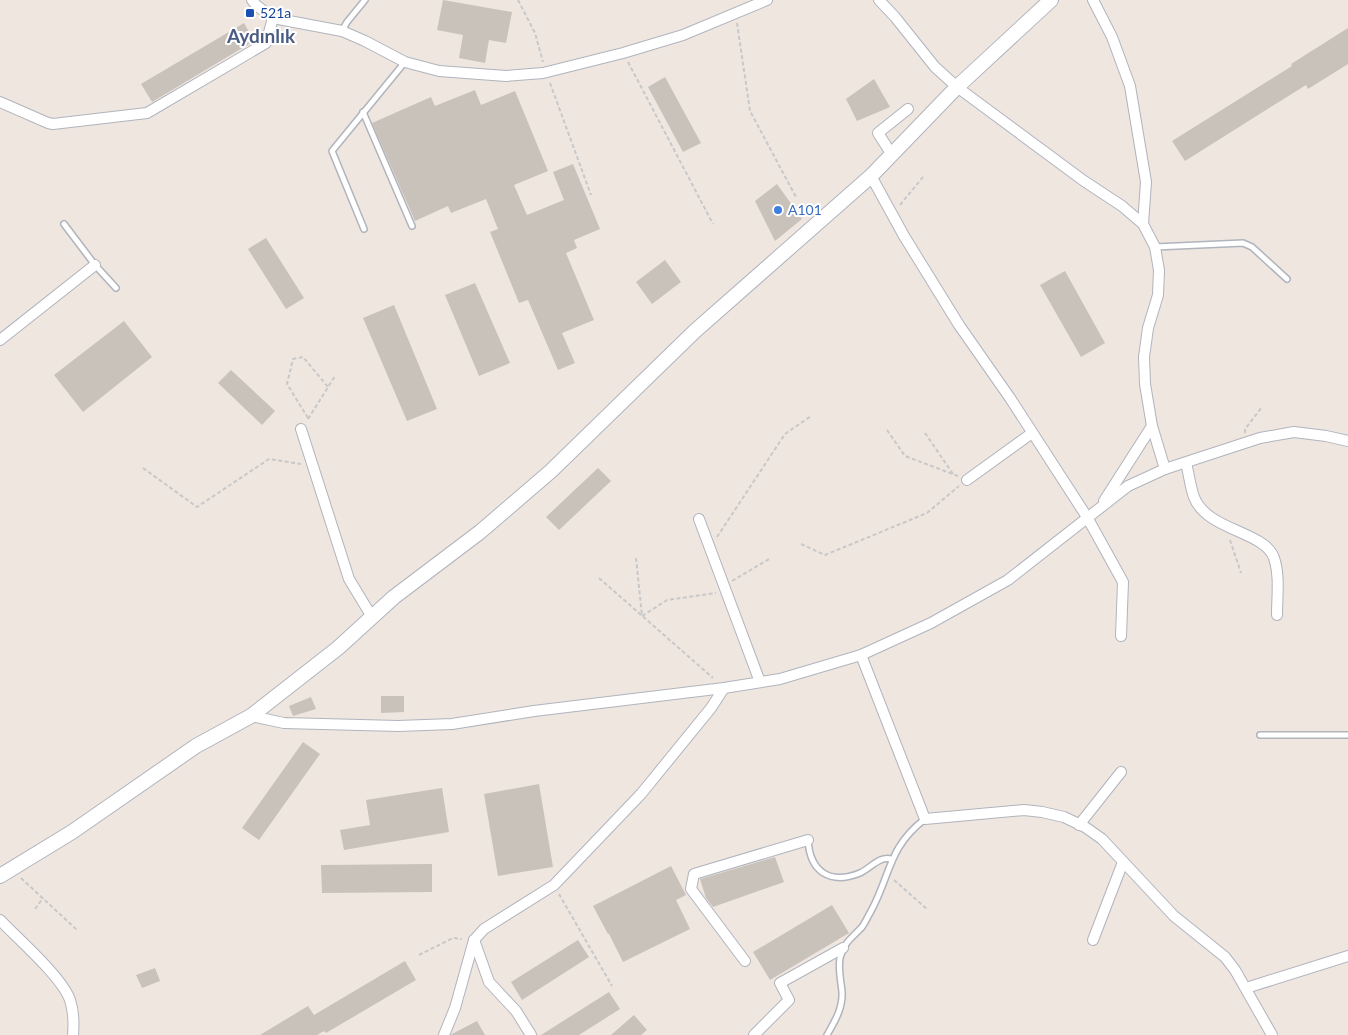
<svg xmlns="http://www.w3.org/2000/svg" width="1348" height="1035" viewBox="0 0 1348 1035" font-family="Lato,sans-serif">
	<style>
		.building { fill: #c8c2bb }
		.lines { fill: none; stroke-linecap: round; stroke-linejoin: round }
		.lane-casing { stroke: #b0b4bd; stroke-width: 8 }
		.street-casing { stroke: #b0b4bd; stroke-width: 12 }
		.secondary-casing { stroke: #b0b4bd; stroke-width: 16 }
		.path { stroke: #c8c8c8; stroke-width: 2; stroke-dasharray: 4 2.5; stroke-linecap: butt }
		.lane { stroke: #fff; stroke-width: 5 }
		.street { stroke: #fff; stroke-width: 10 }
		.secondary { stroke: #fff; stroke-width: 14 }
		.transit-dot { fill: #1a4fb4; stroke: #fff; stroke-width: 2 }
		.shop-dot { fill: #3f7fe0; stroke: #fff; stroke-width: 2 }
		.labels { text-anchor: middle; stroke-width: 4; stroke-linejoin: round; paint-order: stroke }
		.transit-label { font-size: 14px; fill: #164399; stroke: #fff; text-anchor: start }
		.shop-label { font-size: 14px; fill: #366cbe; stroke: #fff; text-anchor: start }
		.district-label { font-size: 19px; font-weight: bold; fill: #4a5c82; stroke: #fff }
	</style>
	<rect width="100%" height="100%" fill="#efe6e0"/>
	<g class="building">
		<path d="M 443,0 L 512,12 L 506,43 L 489,40 L 485,63 L 459,58 L 463,35 L 437,30 Z"/>
		<path d="M 244,23 L 254,41 L 152,102 L 141,84 Z"/>
		<path d="M 1348,28 L 1348,64 L 1308,89 L 1306,85 L 1185,161 L 1172,141 L 1292,66 L 1291,64 Z"/>
		<path d="M 665,77 L 701,143 L 683,152 L 648,87 Z"/>
		<path d="M 874,79 L 890,107 L 857,121 L 846,99 Z"/>
		<path d="M 475,90 L 481,105 L 515,91 L 548,171 L 514,185 L 527,215 L 564,200 L 553,172 L 573,164 L 600,229 L 574,240 L 577,248 L 566,253 L 594,320 L 562,333 L 575,363 L 558,370 L 528,300 L 519,303 L 490,232 L 498,229 L 486,199 L 451,213 L 448,206 L 415,221 L 372,123 L 431,97 L 435,106 Z"/>
		<path d="M 777,184 L 802,219 L 775,241 L 755,201 Z"/>
		<path d="M 266,238 L 304,298 L 286,309 L 248,249 Z"/>
		<path d="M 665,260 L 681,282 L 652,304 L 636,282 Z"/>
		<path d="M 1065,271 L 1105,343 L 1081,357 L 1040,285 Z"/>
		<path d="M 475,283 L 510,363 L 479,376 L 445,295 Z"/>
		<path d="M 394,305 L 437,409 L 407,421 L 363,318 Z"/>
		<path d="M 124,321 L 152,357 L 83,412 L 54,375 Z"/>
		<path d="M 231,370 L 275,411 L 262,425 L 218,383 Z"/>
		<path d="M 598,468 L 611,481 L 559,530 L 546,517 Z"/>
		<path d="M 381,696 L 404,696 L 404,712 L 381,713 Z"/>
		<path d="M 311,697 L 316,709 L 293,716 L 289,706 Z"/>
		<path d="M 303,742 L 320,754 L 259,840 L 242,828 Z"/>
		<path d="M 539,784 L 553,867 L 498,876 L 484,794 Z"/>
		<path d="M 442,788 L 449,832 L 344,850 L 340,830 L 370,825 L 366,800 Z"/>
		<path d="M 775,857 L 784,882 L 713,907 L 706,898 L 700,879 Z"/>
		<path d="M 432,864 L 432,892 L 322,893 L 321,865 Z"/>
		<path d="M 671,866 L 686,895 L 676,900 L 690,929 L 623,962 L 609,934 L 608,934 L 593,906 Z"/>
		<path d="M 832,905 L 849,933 L 770,980 L 753,952 Z"/>
		<path d="M 578,940 L 589,957 L 522,1000 L 511,982 Z"/>
		<path d="M 405,961 L 416,980 L 326,1033 L 324,1031 L 317,1035 L 260,1035 L 308,1006 L 314,1015 Z"/>
		<path d="M 155,968 L 160,981 L 142,988 L 136,975 Z"/>
		<path d="M 609,992 L 620,1009 L 579,1035 L 541,1035 Z"/>
		<path d="M 634,1015 L 647,1030 L 641,1035 L 611,1035 Z"/>
		<path d="M 477,1021 L 485,1035 L 451,1035 L 452,1034 Z"/>
	</g>
	<g class="lines">
		<defs>
			<g id="lane">
				<path d="M 342,31 L 347,22 L 365,0"/>
				<path d="M 363,112 L 412,226"/>
				<path d="M 64,224 L 95,265 L 116,288"/>
				<path d="M 364,229 L 332,151 L 405,62"/>
				<path d="M 1155,247 L 1243,243 L 1252,247 L 1287,279"/>
				<path d="M 1260,735 L 1348,735"/>
				<path d="M 808,840 C 810,872 830,885 860,873 C 871,868 879,856 891,859"/>
				<path d="M 827,1035 C 835,1021 843,1008 842,992 C 841,981 838,969 840,958 C 844,942 852,938 862,927 C 865,923 867,918 870,913 C 891,876 887,848 925,819"/>
			</g>
			<g id="street">
				<path d="M 252,0 L 256,5 L 273,18 L 342,31 L 365,41 L 405,62 L 439,71 L 506,76 L 543,73 L 623,53 L 683,35 L 767,0"/>
				<path d="M 879,0 L 895,17 L 935,67 L 957,87 L 1084,181 L 1122,206 L 1143,224 L 1155,247 L 1159,270 L 1158,295 L 1148,328 L 1144,357 L 1145,384 L 1152,426 L 1165,469"/>
				<path d="M 1093,0 L 1112,37 L 1130,86 L 1146,182 L 1143,224"/>
				<path d="M 0,102 L 48,123 L 53,124 L 147,113 L 266,43 L 273,18"/>
				<path d="M 892,155 L 878,133 L 908,109"/>
				<path d="M 871,176 L 904,236 L 959,325 L 1010,398 L 1087,517 L 1123,582 L 1121,636"/>
				<path d="M 0,340 L 95,265"/>
				<path d="M 301,429 L 349,579 L 372,617"/>
				<path d="M 1186,463 C 1189,474 1190,486 1194,497 C 1207,531 1265,531 1274,558 C 1280,575 1277,597 1277,615"/>
				<path d="M 967,480 L 1032,433"/>
				<path d="M 1104,501 L 1152,426"/>
				<path d="M 699,519 L 760,682"/>
				<path d="M 861,655 L 925,819 L 1024,810 L 1042,812 L 1064,817 L 1085,827 L 1102,839 L 1174,916 L 1225,957 L 1235,970 L 1272,1035"/>
				<path d="M 251,716 L 284,723 L 398,726 L 452,724 L 534,711 L 724,688 L 780,679 L 861,655 L 931,623 L 1008,580 L 1128,486 L 1165,469 L 1260,438 L 1294,432 L 1326,436 L 1348,441"/>
				<path d="M 1079,825 L 1121,772"/>
				<path d="M 0,920 C 18,939 62,977 70,1000 C 74,1012 74,1023 73,1035"/>
				<path d="M 474,940 L 489,982 L 516,1011 L 531,1035"/>
				<path d="M 1093,940 L 1123,862"/>
				<path d="M 745,961 L 691,889 L 694,874 L 808,840"/>
				<path d="M 1246,988 L 1348,956"/>
				<path d="M 444,1035 L 455,1008 L 474,940 L 484,929 L 554,885 L 641,794 L 711,708 L 724,688"/>
				<path d="M 754,1035 L 789,1000 L 780,983 L 843,948"/>
			</g>
			<path id="secondary" d="M 0,876 L 72,832 L 196,746 L 251,716 L 338,648 L 394,597 L 480,532 L 551,471 L 695,331 L 871,176 L 957,87 L 1051,0"/>
		</defs>
		<use href="#lane" class="lane-casing"/>
		<use href="#street" class="street-casing"/>
		<use href="#secondary" class="secondary-casing"/>
		<g class="path">
			<path d="M 518,0 L 535,33 L 543,62"/>
			<path d="M 737,23 L 750,111 L 796,197"/>
			<path d="M 628,62 L 713,224"/>
			<path d="M 550,83 L 591,195"/>
			<path d="M 900,205 L 923,177"/>
			<path d="M 308,418 L 287,384 L 293,359 L 303,357 L 328,387"/>
			<path d="M 308,419 L 335,376"/>
			<path d="M 887,430 L 905,456 L 958,476"/>
			<path d="M 925,433 L 953,474"/>
			<path d="M 1245,433 L 1245,429 L 1262,407"/>
			<path d="M 143,468 L 197,507 L 269,459 L 301,464"/>
			<path d="M 717,537 L 785,434 L 811,416"/>
			<path d="M 1230,540 L 1241,573"/>
			<path d="M 801,544 L 825,555 L 927,513 L 959,486"/>
			<path d="M 636,558 L 642,616 L 667,600 L 716,593"/>
			<path d="M 599,578 L 713,678"/>
			<path d="M 732,581 L 769,559"/>
			<path d="M 21,878 L 77,930"/>
			<path d="M 894,880 L 928,910"/>
			<path d="M 559,894 L 612,986"/>
			<path d="M 35,909 L 43,898"/>
			<path d="M 419,955 L 453,938 L 462,939"/>
		</g>
		<use href="#lane" class="lane"/>
		<use href="#street" class="street"/>
		<use href="#secondary" class="secondary"/>
	</g>
	<rect class="transit-dot" x="245" y="8" width="10" height="10" rx="2.5"/>
	<circle class="shop-dot" cx="778" cy="210" r="5"/>
	<g class="labels">
		<g class="transit-label">
			<text x="260" y="18">521a</text>
		</g>
		<g class="shop-label">
			<text x="788" y="215">A101</text>
		</g>
		<g class="district-label">
			<text x="261" y="43">Aydınlık</text>
		</g>
	</g>
</svg>
